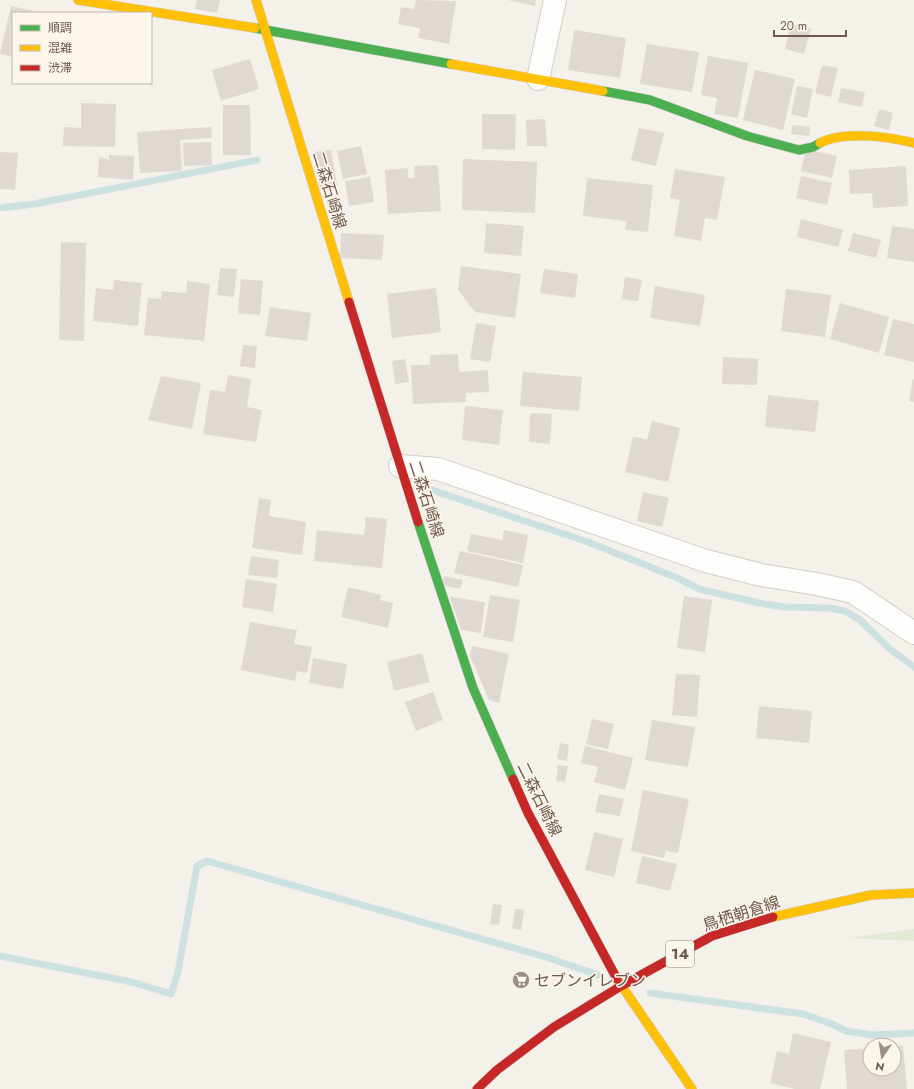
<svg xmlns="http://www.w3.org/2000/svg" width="914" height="1089" viewBox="0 0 914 1089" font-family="Jost,'Noto Sans JP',sans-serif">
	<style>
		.green { fill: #e2e9d6 }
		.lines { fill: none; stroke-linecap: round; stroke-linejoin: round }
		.stream { stroke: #cde1e2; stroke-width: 7 }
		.building { fill: #e0d8d3 }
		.street-casing { stroke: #d3cdc8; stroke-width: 24 }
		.fast-casing { stroke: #d2ccc5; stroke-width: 10 }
		.slow-casing { stroke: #d2ccc5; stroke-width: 10 }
		.jam-casing { stroke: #d2ccc5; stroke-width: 10 }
		.street { stroke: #fdfdfc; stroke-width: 22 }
		.fast { stroke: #4caf50; stroke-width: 9 }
		.slow { stroke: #ffc107; stroke-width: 9 }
		.jam { stroke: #c62828; stroke-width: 9 }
		.labels { text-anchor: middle; stroke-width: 3; stroke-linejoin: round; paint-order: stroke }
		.shield { fill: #fcf5eb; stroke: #99887d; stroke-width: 1 }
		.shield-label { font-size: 15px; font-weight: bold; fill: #6e594e }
		.street-label { font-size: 16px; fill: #6e594e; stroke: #fcf5eb }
		.poi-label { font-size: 16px; fill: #6e594e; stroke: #fcf5eb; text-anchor: start }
	</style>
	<rect width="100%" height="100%" fill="#f4f0ea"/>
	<path class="green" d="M 914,929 L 914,941 L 849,938 Z"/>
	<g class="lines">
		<g class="stream">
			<path d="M 0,208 L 34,204 L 257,160"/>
			<path d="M 429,489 L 588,542 L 675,577 L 699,589 L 759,603 L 784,607 L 829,608 L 845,611 L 860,620 L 890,649 L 914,667"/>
			<path d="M 0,956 L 132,982 L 171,994 L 178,972 L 197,866 L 207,861 L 546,957 L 598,975"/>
			<path d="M 650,993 L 803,1014 L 832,1024 L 846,1031 L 872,1035 L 914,1033"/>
		</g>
	</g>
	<g class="building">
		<path d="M 197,0 L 220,0 L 217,13 L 195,9 Z"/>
		<path d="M 416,0 L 456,1 L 449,44 L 418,38 L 420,28 L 398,24 L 401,7 L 414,9 Z"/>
		<path d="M 508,0 L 536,0 L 535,6 Z"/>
		<path d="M 11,6 L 38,12 L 13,13 L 13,57 L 0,54 Z"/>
		<path d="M 791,24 L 811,29 L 804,54 L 785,49 Z"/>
		<path d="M 574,30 L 626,38 L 620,78 L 568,70 Z"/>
		<path d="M 647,44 L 699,52 L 692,92 L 640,84 Z"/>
		<path d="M 708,56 L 748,63 L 738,118 L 714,114 L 717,98 L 701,95 Z"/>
		<path d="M 250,59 L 259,89 L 221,101 L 212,70 Z"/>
		<path d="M 822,65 L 838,68 L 831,97 L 815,93 Z"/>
		<path d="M 755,70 L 795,79 L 783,130 L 743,120 Z"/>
		<path d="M 797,86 L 813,89 L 807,118 L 791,114 Z"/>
		<path d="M 841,88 L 865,92 L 862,107 L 838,102 Z"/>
		<path d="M 81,103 L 116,104 L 115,147 L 63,146 L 64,127 L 81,128 Z"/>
		<path d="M 223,105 L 250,105 L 251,155 L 223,155 Z"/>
		<path d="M 879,109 L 893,113 L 889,130 L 874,126 Z"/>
		<path d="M 482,114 L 516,114 L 515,150 L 482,149 Z"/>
		<path d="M 545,119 L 547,146 L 527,146 L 526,120 Z"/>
		<path d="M 792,125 L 810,127 L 809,136 L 791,134 Z"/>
		<path d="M 211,127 L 212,138 L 180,140 L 182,171 L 140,173 L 137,132 Z"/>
		<path d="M 639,128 L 664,133 L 656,166 L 631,160 Z"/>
		<path d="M 211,142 L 212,165 L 184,166 L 183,143 Z"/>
		<path d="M 361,146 L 367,174 L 343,179 L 337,151 Z"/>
		<path d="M 806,149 L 837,156 L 832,178 L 801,171 Z"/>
		<path d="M 331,150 L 337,186 L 320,189 L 314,152 Z"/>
		<path d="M 0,152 L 18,153 L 15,190 L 0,189 Z"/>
		<path d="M 109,155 L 134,156 L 133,180 L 98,177 L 99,157 L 109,160 Z"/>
		<path d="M 463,159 L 537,162 L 535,213 L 462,210 Z"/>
		<path d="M 438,165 L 441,211 L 388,214 L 385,170 L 408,168 L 408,178 L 415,178 L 414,166 Z"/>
		<path d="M 906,166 L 908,206 L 873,208 L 872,193 L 850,194 L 849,170 Z"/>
		<path d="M 675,169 L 725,177 L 717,220 L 705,218 L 701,241 L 674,236 L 680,200 L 670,198 Z"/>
		<path d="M 801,176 L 832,183 L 827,205 L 796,198 Z"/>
		<path d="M 370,177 L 374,202 L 349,206 L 345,181 Z"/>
		<path d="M 587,178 L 653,185 L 648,232 L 625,230 L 626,221 L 583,216 Z"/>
		<path d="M 338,195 L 342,210 L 330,213 L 326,199 Z"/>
		<path d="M 801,219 L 843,230 L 838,247 L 797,237 Z"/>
		<path d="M 486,223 L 524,226 L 521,256 L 484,253 Z"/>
		<path d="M 892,226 L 914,229 L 914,262 L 887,258 Z"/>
		<path d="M 341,233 L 384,235 L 382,260 L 340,258 Z"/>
		<path d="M 853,233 L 881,240 L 876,258 L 848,251 Z"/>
		<path d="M 61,242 L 86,243 L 84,341 L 59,340 Z"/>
		<path d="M 461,266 L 521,274 L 515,318 L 475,312 L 458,290 Z"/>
		<path d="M 220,268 L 237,269 L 234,297 L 217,295 Z"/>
		<path d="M 544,269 L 578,274 L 575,298 L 540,293 Z"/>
		<path d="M 625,277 L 642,280 L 638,301 L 622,299 Z"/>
		<path d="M 241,279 L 263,281 L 260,315 L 238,313 Z"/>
		<path d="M 114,280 L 142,283 L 138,326 L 93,321 L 96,288 L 113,290 Z"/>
		<path d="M 187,281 L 210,284 L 204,341 L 144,335 L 148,298 L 161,299 L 162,291 L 186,293 Z"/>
		<path d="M 655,286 L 705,295 L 700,326 L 650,318 Z"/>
		<path d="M 436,288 L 441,332 L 392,338 L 387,294 Z"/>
		<path d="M 786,289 L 831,295 L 825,337 L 781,331 Z"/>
		<path d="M 840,303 L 889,317 L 879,353 L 830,339 Z"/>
		<path d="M 270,307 L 311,313 L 307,341 L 265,336 Z"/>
		<path d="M 893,319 L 914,324 L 914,362 L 884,355 Z"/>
		<path d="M 476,323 L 496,326 L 490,362 L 470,359 Z"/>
		<path d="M 243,345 L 257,346 L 255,368 L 240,366 Z"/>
		<path d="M 458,354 L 459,372 L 488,370 L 489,392 L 466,393 L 466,402 L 413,404 L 411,365 L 430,365 L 430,355 Z"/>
		<path d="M 723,357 L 758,359 L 757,385 L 722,384 Z"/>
		<path d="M 405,359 L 409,382 L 395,384 L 392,361 Z"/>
		<path d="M 523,372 L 582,377 L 579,411 L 520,406 Z"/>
		<path d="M 228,375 L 251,379 L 247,407 L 262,410 L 256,442 L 203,434 L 210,390 L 225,392 Z"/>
		<path d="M 161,376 L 201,383 L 192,429 L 148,420 Z"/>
		<path d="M 913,379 L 914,379 L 914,402 L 909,401 Z"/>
		<path d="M 768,395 L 819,401 L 815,432 L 765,427 Z"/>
		<path d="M 465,406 L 503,410 L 499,445 L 462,440 Z"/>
		<path d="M 530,413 L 552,414 L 550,444 L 529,442 Z"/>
		<path d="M 652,421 L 680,428 L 668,482 L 625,472 L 633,436 L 647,440 Z"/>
		<path d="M 643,492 L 669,498 L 662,527 L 637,521 Z"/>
		<path d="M 259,498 L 271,500 L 269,516 L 306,522 L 302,555 L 252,548 Z"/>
		<path d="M 366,517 L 387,519 L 382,568 L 314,561 L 317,530 L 364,535 Z"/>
		<path d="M 504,530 L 528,535 L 523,563 L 467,551 L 471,534 L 502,540 Z"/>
		<path d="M 460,551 L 523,565 L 518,587 L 454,573 Z"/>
		<path d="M 251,556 L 279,560 L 277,578 L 248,575 Z"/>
		<path d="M 444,576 L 463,580 L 460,589 L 442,585 Z"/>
		<path d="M 246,579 L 277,584 L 273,612 L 242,607 Z"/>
		<path d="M 348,587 L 381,595 L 380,600 L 393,603 L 388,628 L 341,617 Z"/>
		<path d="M 490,595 L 520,600 L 513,642 L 483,637 Z"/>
		<path d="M 684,596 L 712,600 L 705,652 L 677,648 Z"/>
		<path d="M 450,597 L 485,602 L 481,633 L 461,630 Z"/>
		<path d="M 250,622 L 297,630 L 294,644 L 312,647 L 307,673 L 297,671 L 295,681 L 241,670 Z"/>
		<path d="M 472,646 L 509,654 L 499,703 L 489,700 L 470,656 Z"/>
		<path d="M 422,653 L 430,682 L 394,691 L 387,662 Z"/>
		<path d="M 313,658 L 347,664 L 343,689 L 309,683 Z"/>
		<path d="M 676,674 L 700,675 L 697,717 L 672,715 Z"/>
		<path d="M 433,692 L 443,720 L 416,731 L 405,702 Z"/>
		<path d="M 759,706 L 812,711 L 809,743 L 756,738 Z"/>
		<path d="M 592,719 L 614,724 L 608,749 L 586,744 Z"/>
		<path d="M 652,720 L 695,727 L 688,767 L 645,760 Z"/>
		<path d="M 560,743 L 569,745 L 567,761 L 557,759 Z"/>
		<path d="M 585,746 L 633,758 L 625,790 L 594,782 L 598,767 L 581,763 Z"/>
		<path d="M 558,765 L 568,766 L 565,782 L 556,781 Z"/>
		<path d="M 643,790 L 689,799 L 678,853 L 666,851 L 664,858 L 631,851 Z"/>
		<path d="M 599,794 L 624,799 L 620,816 L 595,812 Z"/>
		<path d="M 594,832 L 623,839 L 614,877 L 585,870 Z"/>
		<path d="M 642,856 L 677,864 L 670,891 L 636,883 Z"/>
		<path d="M 493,904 L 502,905 L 499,925 L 490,924 Z"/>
		<path d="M 515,909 L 524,910 L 521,930 L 512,928 Z"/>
		<path d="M 793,1033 L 831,1042 L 820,1089 L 795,1089 L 770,1083 L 777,1051 L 789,1054 Z"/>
		<path d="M 894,1046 L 903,1046 L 907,1089 L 847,1089 L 844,1050 L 870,1048 L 870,1069 L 894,1069 Z"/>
	</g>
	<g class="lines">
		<defs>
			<g id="street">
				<path d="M 538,79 L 555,0"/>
				<path d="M 400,466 L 438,469 L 706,561 L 761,575 L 817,584 L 853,592 L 914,633"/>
			</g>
			<g id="fast">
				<path d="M 255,28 L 451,64"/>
				<path d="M 603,91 L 650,100 L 747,136 L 799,150 L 813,147 L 820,143"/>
				<path d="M 418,522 L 473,688 L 513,779"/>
			</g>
			<g id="slow">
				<path d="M 78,0 L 255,28"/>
				<path d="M 256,0 L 349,302"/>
				<path d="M 451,64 L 603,91"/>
				<path d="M 820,143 C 843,130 889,137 914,143"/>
				<path d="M 773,917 L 871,895 L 914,893"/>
				<path d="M 617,979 L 692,1089"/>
			</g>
			<g id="jam">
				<path d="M 349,302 L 418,522"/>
				<path d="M 513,779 L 528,813 L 617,979"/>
				<path d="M 477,1089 L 497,1070 L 554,1027 L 621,986 L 712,936 L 773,917"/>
			</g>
		</defs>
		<use href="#street" class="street-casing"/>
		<use href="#fast" class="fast-casing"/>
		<use href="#slow" class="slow-casing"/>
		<use href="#jam" class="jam-casing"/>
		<use href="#street" class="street"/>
		<use href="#fast" class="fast"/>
		<use href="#slow" class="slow"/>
		<use href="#jam" class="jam"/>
	</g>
	<defs>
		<symbol id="supermarket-disc" viewBox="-11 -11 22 22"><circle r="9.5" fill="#9d8e85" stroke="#fcf5eb"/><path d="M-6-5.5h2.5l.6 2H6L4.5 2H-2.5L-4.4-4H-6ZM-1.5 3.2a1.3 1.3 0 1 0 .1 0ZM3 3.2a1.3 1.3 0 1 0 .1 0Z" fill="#fff"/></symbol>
	</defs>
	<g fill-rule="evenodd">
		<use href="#supermarket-disc" x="511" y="970" width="20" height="20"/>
	</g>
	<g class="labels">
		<rect class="shield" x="666" y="941" width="28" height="26" rx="3"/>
		<g class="shield-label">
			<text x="680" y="959">14</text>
		</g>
		<g class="street-label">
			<text transform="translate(330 190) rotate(73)" y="6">二森石崎線</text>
			<text transform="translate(427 499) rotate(72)" y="6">二森石崎線</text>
			<text transform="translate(540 799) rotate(64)" y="6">二森石崎線</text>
			<text transform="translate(741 913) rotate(-18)" y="6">鳥栖朝倉線</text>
		</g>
		<g class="poi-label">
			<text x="534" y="986">セブンイレブン</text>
		</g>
	</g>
	<rect x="12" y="12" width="140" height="72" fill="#fcf5eb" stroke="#c3b7ac"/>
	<rect x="20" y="25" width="20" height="6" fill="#4caf50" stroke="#c3b7ac"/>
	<text x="48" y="32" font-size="12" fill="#6e594e">順調</text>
	<rect x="20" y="45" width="20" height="6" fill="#ffc107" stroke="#c3b7ac"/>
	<text x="48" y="52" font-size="12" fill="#6e594e">混雑</text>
	<rect x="20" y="65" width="20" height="6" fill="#c62828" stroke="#c3b7ac"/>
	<text x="48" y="72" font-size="12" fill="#6e594e">渋滞</text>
	<g transform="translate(882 1057) rotate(193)"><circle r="19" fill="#fcf5eb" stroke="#c3b7ac"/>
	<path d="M0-3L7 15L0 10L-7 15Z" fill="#9d8e85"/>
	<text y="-6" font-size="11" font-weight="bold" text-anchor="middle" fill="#6e594e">N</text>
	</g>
	<path d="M774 30v6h72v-6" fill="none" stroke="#6e594e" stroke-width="2"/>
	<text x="780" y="30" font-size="12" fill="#6e594e" stroke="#fcf5eb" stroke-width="3" paint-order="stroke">20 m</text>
</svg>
